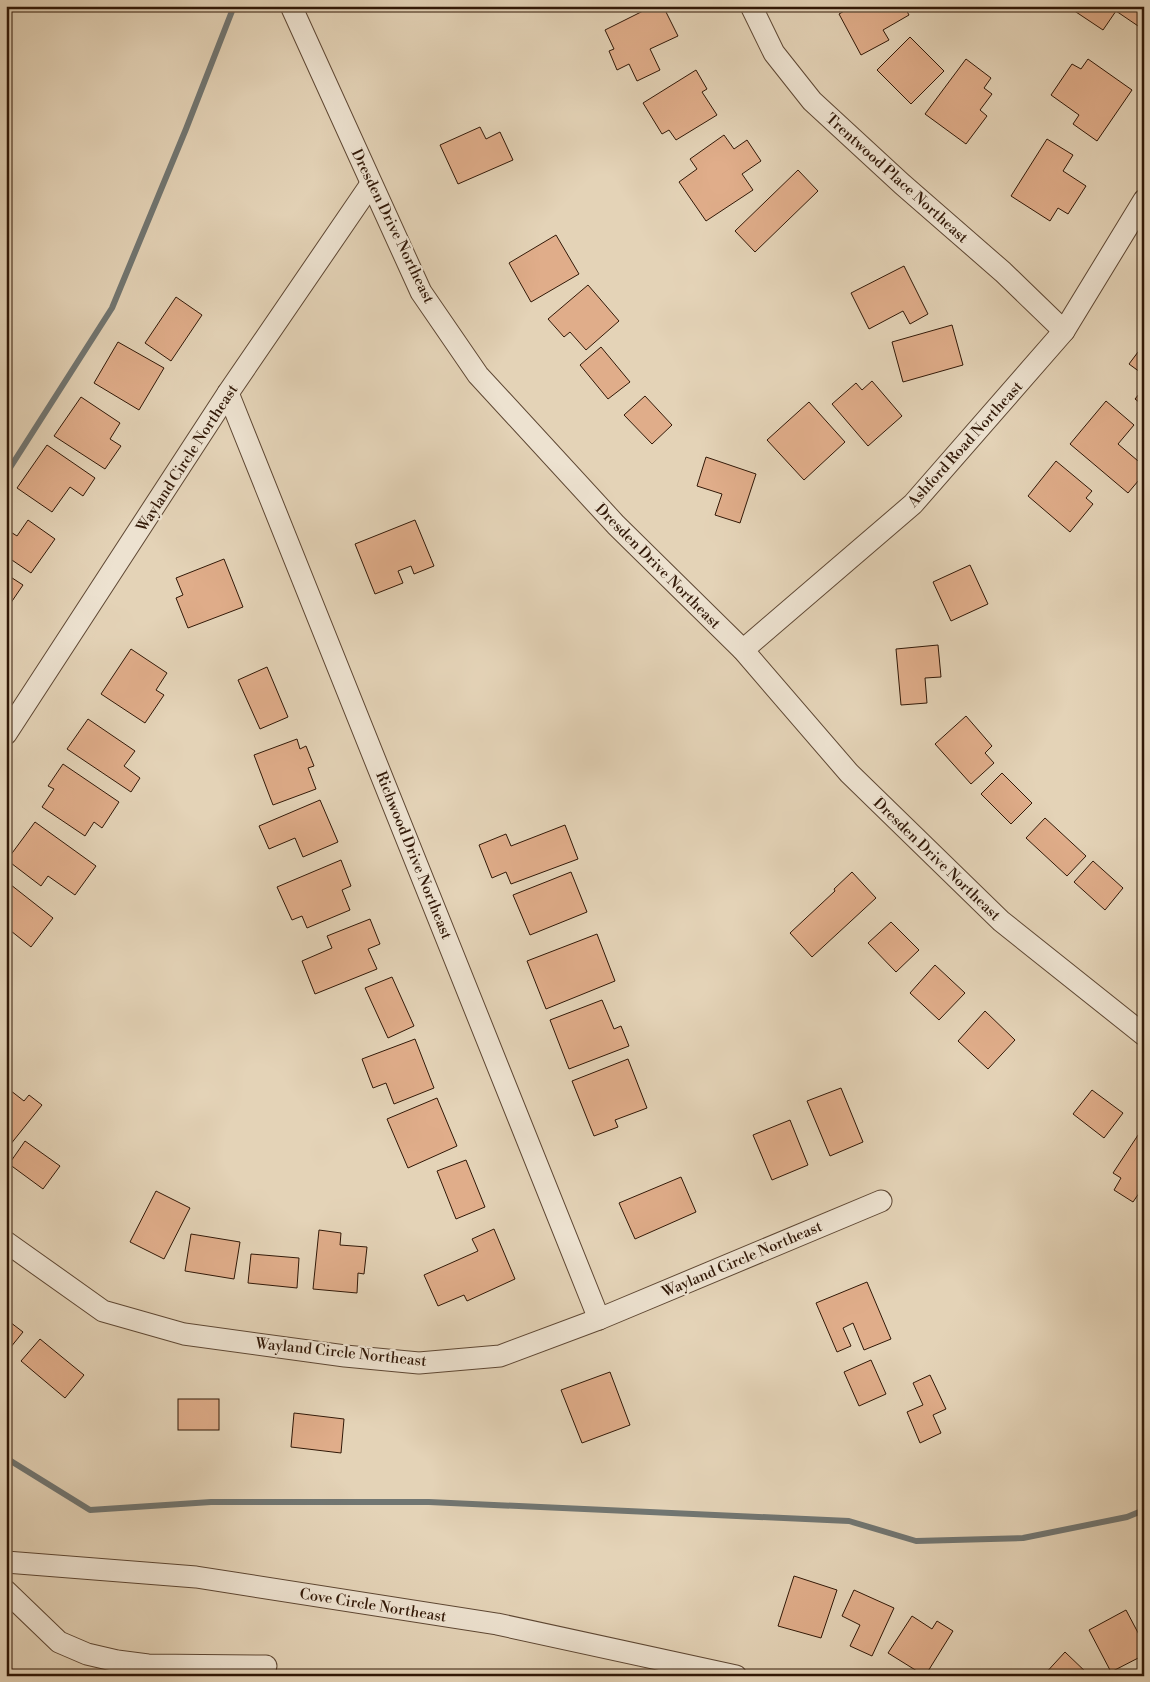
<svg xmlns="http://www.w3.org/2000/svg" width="1150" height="1682" viewBox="0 0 1150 1682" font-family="'Libre Bodoni',serif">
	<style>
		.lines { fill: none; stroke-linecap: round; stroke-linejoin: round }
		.stream { stroke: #717672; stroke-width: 6 }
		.building { fill: #e0ad8a; stroke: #311807 }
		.minor-casing { stroke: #5e4733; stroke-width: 23 }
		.minor { stroke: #ede2d0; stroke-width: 21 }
		.labels { text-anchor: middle; stroke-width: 4.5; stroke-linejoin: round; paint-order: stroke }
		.street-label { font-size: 15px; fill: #311807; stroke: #ede2d0 }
	</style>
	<rect width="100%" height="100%" fill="#e4d3b7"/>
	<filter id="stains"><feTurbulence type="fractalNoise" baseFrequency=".004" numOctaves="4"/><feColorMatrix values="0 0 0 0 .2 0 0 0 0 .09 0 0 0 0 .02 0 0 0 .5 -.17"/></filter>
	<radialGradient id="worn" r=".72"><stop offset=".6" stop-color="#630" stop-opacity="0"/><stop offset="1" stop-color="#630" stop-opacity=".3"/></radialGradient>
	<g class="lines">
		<g class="stream">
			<path d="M 6,474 L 112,308 L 186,129 L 234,6"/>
			<path d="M 6,1458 L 90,1510 L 211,1502 L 429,1502 L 849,1521 L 916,1541 L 1023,1538 L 1127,1517 L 1144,1510"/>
		</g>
	</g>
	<g class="building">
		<path d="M 653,6 L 663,6 L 678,36 L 650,49 L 660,70 L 637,81 L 629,64 L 617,70 L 609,51 L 614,49 L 605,30 Z"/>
		<path d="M 853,6 L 904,6 L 909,15 L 883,30 L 889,40 L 861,55 L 839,14 Z"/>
		<path d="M 1067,6 L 1144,6 L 1144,30 L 1116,11 L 1103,30 Z"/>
		<path d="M 910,37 L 944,71 L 911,104 L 877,70 Z"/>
		<path d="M 966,59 L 991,78 L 984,88 L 992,94 L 980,110 L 987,116 L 966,144 L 925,114 Z"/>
		<path d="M 1088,59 L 1132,90 L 1097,141 L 1073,124 L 1079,115 L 1051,95 L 1072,64 L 1081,69 Z"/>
		<path d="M 696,70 L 707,89 L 702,92 L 717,115 L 676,140 L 669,130 L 662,134 L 643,103 Z"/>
		<path d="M 480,127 L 486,139 L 500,132 L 513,160 L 458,184 L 440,145 Z"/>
		<path d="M 724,135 L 734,149 L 747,140 L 761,161 L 742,174 L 753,190 L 706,221 L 679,182 L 697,169 L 690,159 Z"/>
		<path d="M 1047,139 L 1073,155 L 1063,171 L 1086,186 L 1068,214 L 1058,208 L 1050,221 L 1011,196 Z"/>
		<path d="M 798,170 L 818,191 L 755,252 L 735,231 Z"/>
		<path d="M 556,235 L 579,274 L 531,302 L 509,263 Z"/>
		<path d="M 904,266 L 928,314 L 910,324 L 903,311 L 869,329 L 851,293 Z"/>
		<path d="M 588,285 L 619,321 L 586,350 L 570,332 L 564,337 L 548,319 Z"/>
		<path d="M 176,297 L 202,315 L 171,361 L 145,343 Z"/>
		<path d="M 952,325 L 963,365 L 903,382 L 892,342 Z"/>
		<path d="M 118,342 L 164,368 L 139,410 L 94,383 Z"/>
		<path d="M 1144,344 L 1144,375 L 1129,364 Z"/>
		<path d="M 601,347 L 630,382 L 608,399 L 580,365 Z"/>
		<path d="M 872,381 L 902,416 L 868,446 L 832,404 L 856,383 L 862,390 Z"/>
		<path d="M 1144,388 L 1144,406 L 1135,399 Z"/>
		<path d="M 645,396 L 672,425 L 652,444 L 624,415 Z"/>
		<path d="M 81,397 L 120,423 L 110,439 L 121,446 L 105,469 L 54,436 Z"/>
		<path d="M 1106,401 L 1134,425 L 1118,444 L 1144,466 L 1144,474 L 1128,493 L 1070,444 Z"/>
		<path d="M 809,402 L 845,442 L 804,480 L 767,440 Z"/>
		<path d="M 47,445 L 95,478 L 83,496 L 70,487 L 52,512 L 17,488 Z"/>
		<path d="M 706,457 L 756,474 L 740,523 L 715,515 L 722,494 L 697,486 Z"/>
		<path d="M 1056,461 L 1092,491 L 1086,498 L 1093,504 L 1070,532 L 1028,496 Z"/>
		<path d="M 28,520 L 55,539 L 31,573 L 6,556 L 6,529 L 17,536 Z"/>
		<path d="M 415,520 L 434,566 L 414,574 L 411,566 L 398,571 L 403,583 L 375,594 L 355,544 Z"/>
		<path d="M 224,559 L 243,607 L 188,628 L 176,598 L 183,595 L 176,578 Z"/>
		<path d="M 970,565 L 988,604 L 951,621 L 933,582 Z"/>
		<path d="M 6,574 L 23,585 L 6,610 Z"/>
		<path d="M 938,645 L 941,677 L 925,678 L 927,703 L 901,705 L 896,649 Z"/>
		<path d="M 131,649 L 167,673 L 156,690 L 164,695 L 145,723 L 101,694 Z"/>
		<path d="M 267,667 L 288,717 L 260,729 L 238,680 Z"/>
		<path d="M 966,716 L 992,746 L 985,753 L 994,763 L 971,784 L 935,744 Z"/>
		<path d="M 88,719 L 135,751 L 124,766 L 140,778 L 131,792 L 67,749 Z"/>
		<path d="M 297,739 L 300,749 L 306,746 L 314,766 L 308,768 L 316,789 L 273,805 L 254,755 Z"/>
		<path d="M 63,764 L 119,802 L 102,828 L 94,822 L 85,836 L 42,807 L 54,789 L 48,786 Z"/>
		<path d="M 1002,773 L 1032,803 L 1011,824 L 981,794 Z"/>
		<path d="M 320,800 L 338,842 L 303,857 L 295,838 L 269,849 L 259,826 Z"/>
		<path d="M 1045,818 L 1086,856 L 1067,876 L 1026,838 Z"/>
		<path d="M 35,822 L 96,866 L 75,895 L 48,876 L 41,886 L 7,860 Z"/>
		<path d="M 565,825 L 578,859 L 511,884 L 506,872 L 492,878 L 479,845 L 506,834 L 511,846 Z"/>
		<path d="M 341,860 L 351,886 L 342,890 L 350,910 L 307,928 L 302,916 L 292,920 L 277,887 Z"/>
		<path d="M 1093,861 L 1123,888 L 1105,910 L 1074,882 Z"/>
		<path d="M 571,872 L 587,912 L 530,935 L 513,895 Z"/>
		<path d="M 852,872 L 876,898 L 812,957 L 790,933 L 835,891 L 834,889 Z"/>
		<path d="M 6,881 L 53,918 L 31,947 L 6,927 Z"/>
		<path d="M 370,919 L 380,944 L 368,949 L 377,969 L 315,994 L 302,961 L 332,948 L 327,936 Z"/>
		<path d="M 891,922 L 919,950 L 896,972 L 868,943 Z"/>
		<path d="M 597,934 L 615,981 L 546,1009 L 527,961 Z"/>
		<path d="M 935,965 L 965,993 L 939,1020 L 910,993 Z"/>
		<path d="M 392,977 L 414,1026 L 388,1038 L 365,988 Z"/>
		<path d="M 602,1000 L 614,1029 L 621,1026 L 629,1046 L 569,1069 L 550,1020 Z"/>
		<path d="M 985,1011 L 1015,1040 L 988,1069 L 958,1041 Z"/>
		<path d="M 415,1039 L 434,1088 L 394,1104 L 386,1083 L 373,1088 L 362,1059 Z"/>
		<path d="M 628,1059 L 647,1108 L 615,1120 L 618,1127 L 594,1136 L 572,1081 Z"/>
		<path d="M 6,1087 L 24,1101 L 29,1095 L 42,1105 L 6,1150 Z"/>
		<path d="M 841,1088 L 863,1142 L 830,1156 L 807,1101 Z"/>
		<path d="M 1092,1090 L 1123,1113 L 1104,1138 L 1073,1114 Z"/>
		<path d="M 437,1098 L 457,1146 L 408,1168 L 387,1119 Z"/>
		<path d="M 790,1120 L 808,1165 L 772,1180 L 753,1135 Z"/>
		<path d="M 1144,1126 L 1144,1186 L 1133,1202 L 1114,1190 L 1121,1178 L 1113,1173 Z"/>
		<path d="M 25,1141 L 60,1166 L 43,1189 L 9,1164 Z"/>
		<path d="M 466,1160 L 485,1207 L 456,1219 L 437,1171 Z"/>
		<path d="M 681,1177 L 696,1212 L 635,1239 L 619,1203 Z"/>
		<path d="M 156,1191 L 190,1208 L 164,1259 L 130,1242 Z"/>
		<path d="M 494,1229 L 515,1279 L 467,1301 L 464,1295 L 438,1306 L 424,1275 L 478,1251 L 472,1239 Z"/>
		<path d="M 319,1230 L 341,1233 L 340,1245 L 367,1247 L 364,1274 L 358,1273 L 357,1293 L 313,1289 Z"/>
		<path d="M 191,1234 L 240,1242 L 234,1279 L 185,1271 Z"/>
		<path d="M 251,1254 L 299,1258 L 297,1288 L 248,1283 Z"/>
		<path d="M 867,1282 L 891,1339 L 864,1350 L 853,1323 L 843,1328 L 851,1346 L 837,1352 L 816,1303 Z"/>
		<path d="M 6,1319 L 23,1332 L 6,1353 Z"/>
		<path d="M 40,1339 L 84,1375 L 65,1398 L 21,1361 Z"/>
		<path d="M 871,1360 L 886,1394 L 859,1406 L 844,1372 Z"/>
		<path d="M 610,1372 L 630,1425 L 582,1443 L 561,1390 Z"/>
		<path d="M 930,1375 L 946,1409 L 933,1415 L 941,1433 L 920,1443 L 907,1412 L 923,1405 L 913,1383 Z"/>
		<rect x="178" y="1399" width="41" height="31"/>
		<path d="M 294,1413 L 344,1419 L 341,1453 L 291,1447 Z"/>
		<path d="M 794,1576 L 837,1590 L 821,1638 L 778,1626 Z"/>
		<path d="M 854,1590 L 894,1608 L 872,1656 L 850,1646 L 860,1625 L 842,1616 Z"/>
		<path d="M 1126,1610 L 1144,1644 L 1144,1655 L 1111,1672 L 1089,1630 Z"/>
		<path d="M 912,1616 L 932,1629 L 937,1621 L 953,1631 L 925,1676 L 888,1653 Z"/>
		<path d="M 1065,1652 L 1090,1676 L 1043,1676 Z"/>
	</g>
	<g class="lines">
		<defs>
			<g id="minor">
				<path d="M 291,6 L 421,292 L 478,375 L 616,525 L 743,650 L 849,773 L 1001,921 L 1144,1035"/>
				<path d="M 751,6 L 774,53 L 812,101 L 902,184 L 1003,272 L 1064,331"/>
				<path d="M 228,393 L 599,1319"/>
				<path d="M 743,650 L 913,504 L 1064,331 L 1144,200"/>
				<path d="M 6,734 L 228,393 L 371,184"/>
				<path d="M 6,1242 L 103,1311 L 184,1334 L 345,1356 L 419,1363 L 500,1356 L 599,1319 L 881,1201"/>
				<path d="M 6,1562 L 196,1577 L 497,1624 L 736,1676"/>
				<path d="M 6,1591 L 59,1642 L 87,1654 L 117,1661 L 148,1665 L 266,1666"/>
			</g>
		</defs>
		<use href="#minor" class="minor-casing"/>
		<use href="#minor" class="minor"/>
	</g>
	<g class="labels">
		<g class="street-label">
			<text transform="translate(897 178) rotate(42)" y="5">Trentwood Place Northeast</text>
			<text transform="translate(393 226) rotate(64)" y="5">Dresden Drive Northeast</text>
			<text transform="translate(965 444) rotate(-48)" y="5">Ashford Road Northeast</text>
			<text transform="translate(187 458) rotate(-57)" y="5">Wayland Circle Northeast</text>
			<text transform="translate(658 566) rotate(45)" y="5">Dresden Drive Northeast</text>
			<text transform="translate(414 855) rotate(68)" y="5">Richwood Drive Northeast</text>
			<text transform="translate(937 859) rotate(44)" y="5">Dresden Drive Northeast</text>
			<text transform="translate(742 1259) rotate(-23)" y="5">Wayland Circle Northeast</text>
			<text transform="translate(341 1352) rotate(6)" y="5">Wayland Circle Northeast</text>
			<text transform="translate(373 1605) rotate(9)" y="5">Cove Circle Northeast</text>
		</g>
	</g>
	<rect width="1150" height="1682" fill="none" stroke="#e4d3b7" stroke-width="25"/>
	<rect x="8" y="8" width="1135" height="1667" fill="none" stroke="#311807" stroke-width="2.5"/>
	<rect x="12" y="12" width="1125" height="1657" fill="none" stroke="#311807"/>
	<rect width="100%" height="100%" filter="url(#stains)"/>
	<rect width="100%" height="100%" fill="url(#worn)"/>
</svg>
